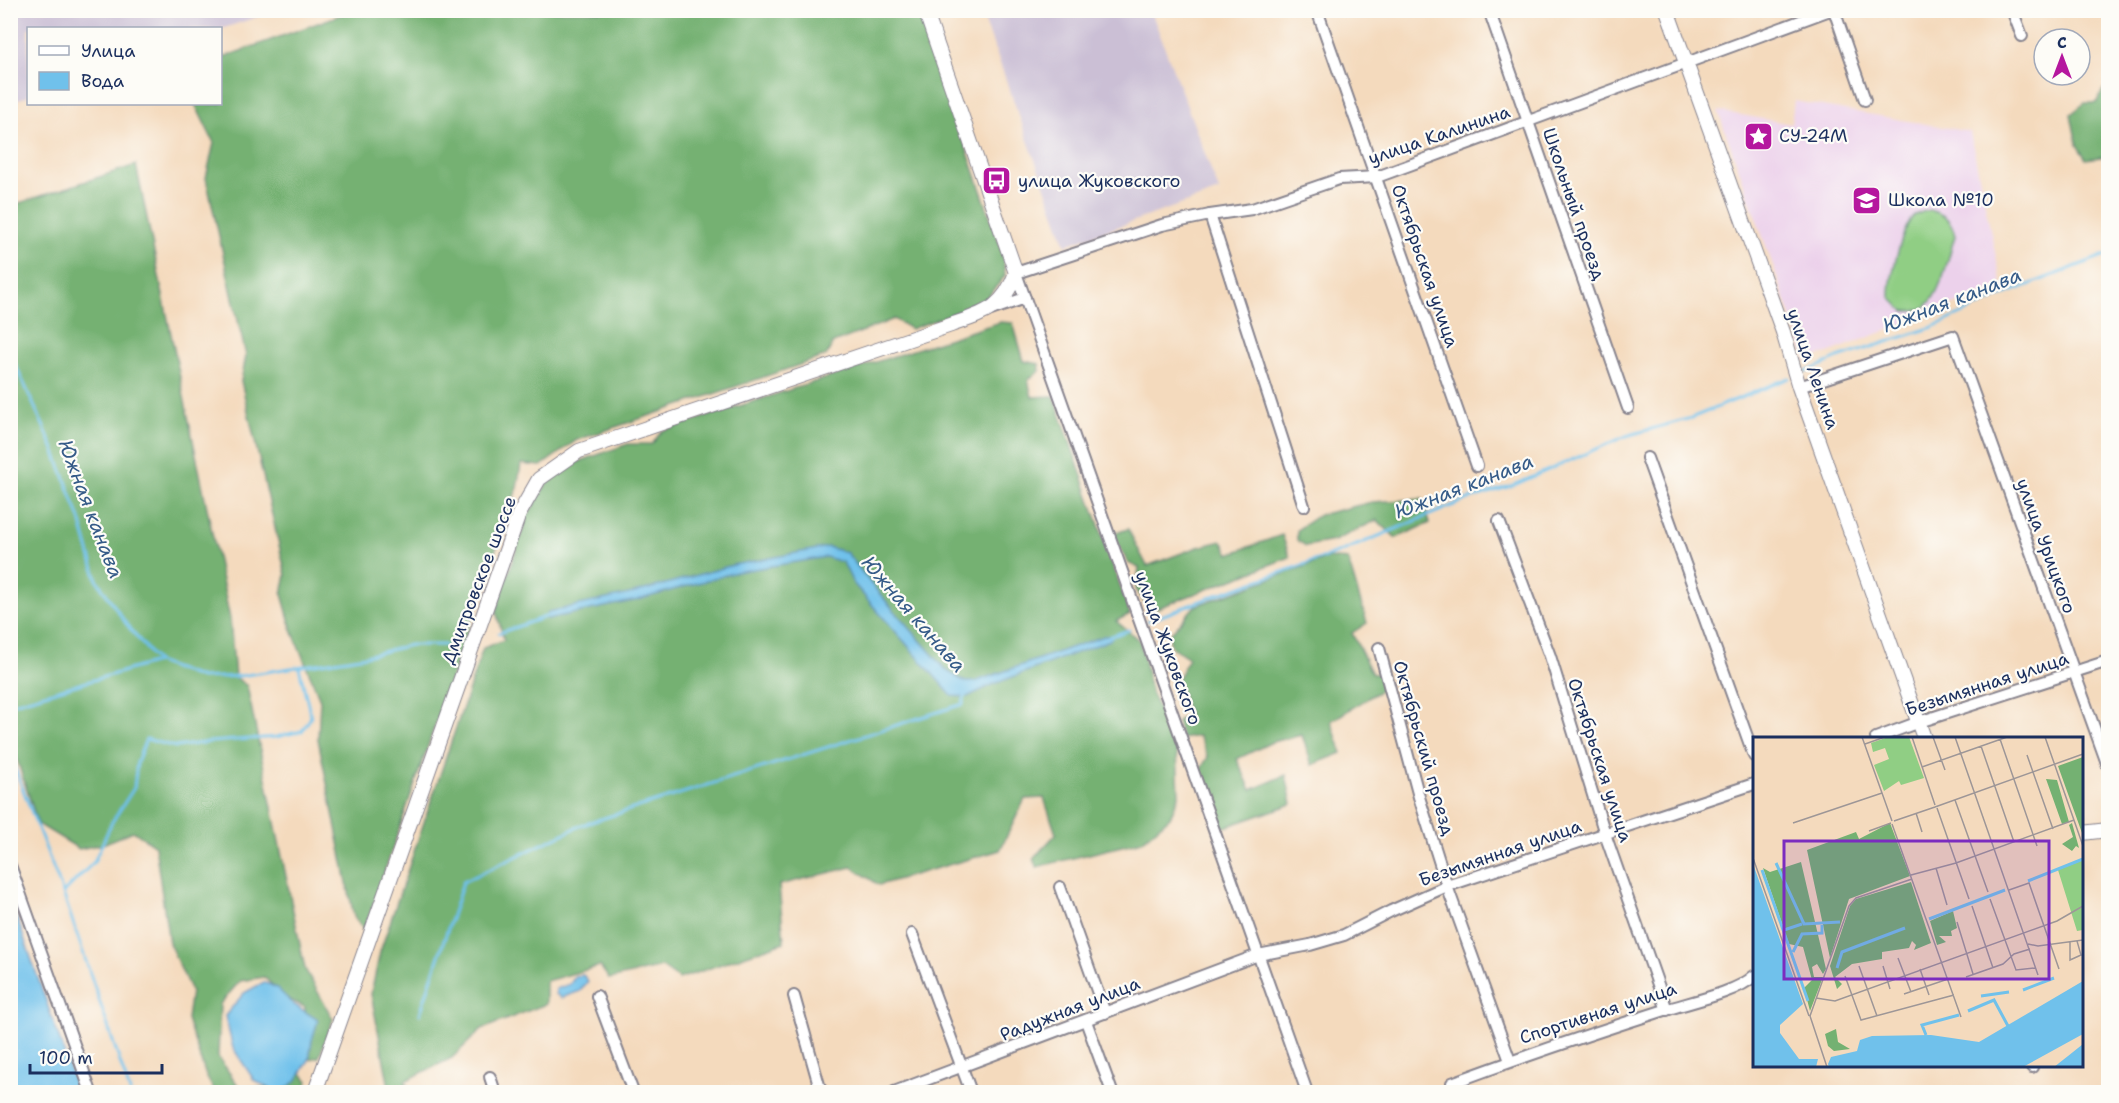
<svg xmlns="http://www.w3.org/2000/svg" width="2119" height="1103" viewBox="0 0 2119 1103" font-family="'Shantell Sans',sans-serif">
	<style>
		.built { fill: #ecd1eb }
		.industrial { fill: #cbbfd5 }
		.green { fill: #90ce84; stroke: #567e71; stroke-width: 1.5 }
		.forest { fill: #74b172; stroke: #487068; stroke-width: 1.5 }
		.water { fill: #70c1eb; stroke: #4678a4; stroke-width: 1.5 }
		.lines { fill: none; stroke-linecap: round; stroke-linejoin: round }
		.stream { stroke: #70c1eb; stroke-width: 3 }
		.minor-casing { stroke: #88848e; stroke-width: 14 }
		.tertiary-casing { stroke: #88848e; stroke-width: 16 }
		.minor { stroke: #fff; stroke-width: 10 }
		.tertiary { stroke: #fff; stroke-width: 14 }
		.labels { text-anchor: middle; stroke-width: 4.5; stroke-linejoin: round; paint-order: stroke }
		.street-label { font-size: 18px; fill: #1b2f5e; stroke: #fdfcf7 }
		.poi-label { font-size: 18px; fill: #1b2f5e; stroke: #fdfcf7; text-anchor: start }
		.water-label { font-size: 20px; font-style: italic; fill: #355b88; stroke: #fdfcf7 }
		.inset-river { fill: none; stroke: #70c1eb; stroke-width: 3 }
		.inset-road { fill: none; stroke: #9d9697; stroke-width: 1.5 }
		.view { fill: #7b2cbf; fill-opacity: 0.15; stroke: #7b2cbf; stroke-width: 3 }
		.inset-edge { fill: none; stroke: #1b2f5e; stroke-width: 3 }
	</style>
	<rect width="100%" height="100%" fill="#fdfcf7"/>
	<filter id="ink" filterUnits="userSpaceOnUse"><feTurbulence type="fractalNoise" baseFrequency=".0167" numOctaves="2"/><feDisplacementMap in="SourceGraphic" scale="12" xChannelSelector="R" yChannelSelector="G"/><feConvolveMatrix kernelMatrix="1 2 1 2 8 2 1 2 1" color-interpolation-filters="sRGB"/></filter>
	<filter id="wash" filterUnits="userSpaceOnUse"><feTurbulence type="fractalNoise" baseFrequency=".008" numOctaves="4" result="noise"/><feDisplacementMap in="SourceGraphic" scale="24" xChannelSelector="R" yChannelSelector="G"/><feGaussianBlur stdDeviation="1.35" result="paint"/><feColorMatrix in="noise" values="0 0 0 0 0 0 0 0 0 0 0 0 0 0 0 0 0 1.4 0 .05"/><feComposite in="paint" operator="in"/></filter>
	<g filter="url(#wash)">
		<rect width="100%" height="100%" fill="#f4dabd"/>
		<path class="built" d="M 1794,101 L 1970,132 L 2002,286 L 1807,361 L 1718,111 L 1791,124 Z"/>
		<g class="industrial">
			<path d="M 10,11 L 11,10 L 275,11 L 221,29 L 28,28 L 28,96 L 11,102 Z"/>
			<path d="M 981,11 L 1151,11 L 1219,191 L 1066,245 Z"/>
		</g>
		<path class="green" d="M 1929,210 C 1945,214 1952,220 1955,236 C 1949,254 1941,295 1926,306 C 1920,312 1912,311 1904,311 L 1890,297 C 1889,281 1902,230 1912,218 C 1917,213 1923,212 1929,210 Z"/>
		<g class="forest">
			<path d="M 351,11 L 919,11 L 1003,254 L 1005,276 L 983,302 L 911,329 L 894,319 L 833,343 L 826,356 L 577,440 L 541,466 L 521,464 L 517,488 L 364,931 L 354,917 L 318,739 L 320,700 L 292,630 L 282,594 L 286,575 L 241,381 L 246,356 L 206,178 L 214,143 L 195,104 L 220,104 L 221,58 Z"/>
			<path d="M 2108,83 L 2108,156 L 2086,159 L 2077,145 L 2071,114 L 2085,103 L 2096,103 Z"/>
			<path d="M 136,165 L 230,619 L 235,677 L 247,686 L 305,969 L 333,1019 L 319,1057 L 310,1059 L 303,1039 L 305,1007 L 286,998 L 264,977 L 240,981 L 220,1004 L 218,1057 L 240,1088 L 287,1088 L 300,1071 L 308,1081 L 304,1092 L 215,1092 L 206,1076 L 187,1019 L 191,991 L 169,943 L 155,846 L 133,831 L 103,844 L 79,849 L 38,824 L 10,738 L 10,206 Z"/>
			<path d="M 1000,322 L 1013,323 L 1024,361 L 1039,364 L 1040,371 L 1028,380 L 1032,397 L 1054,396 L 1130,614 L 1116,621 L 1140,641 L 1151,692 L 1177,749 L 1179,796 L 1170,817 L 1142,841 L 1037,867 L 1033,859 L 1056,834 L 1044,798 L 1025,799 L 1000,850 L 879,885 L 852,867 L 779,885 L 784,942 L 679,979 L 662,967 L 609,979 L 600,966 L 546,981 L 546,1004 L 482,1029 L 452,1058 L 405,1081 L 410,1092 L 390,1092 L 371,994 L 380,952 L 483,648 L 504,640 L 496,611 L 527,517 L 547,483 L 575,463 L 628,444 L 652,444 L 662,431 Z"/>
			<path d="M 1422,499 L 1430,523 L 1396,538 L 1377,520 L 1334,541 L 1306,546 L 1297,540 L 1297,530 L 1319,515 L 1372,502 Z"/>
			<path d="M 1128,529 L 1147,566 L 1198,547 L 1222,541 L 1229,554 L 1282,535 L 1290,557 L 1150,611 L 1136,589 L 1139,568 L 1128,563 L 1113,534 Z"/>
			<path d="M 1328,558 L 1348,560 L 1367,623 L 1352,633 L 1372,674 L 1380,673 L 1381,690 L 1331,721 L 1342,753 L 1312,765 L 1302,735 L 1272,742 L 1237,759 L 1251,790 L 1286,775 L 1292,804 L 1222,828 L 1199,772 L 1208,757 L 1199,736 L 1182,739 L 1177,721 L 1189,715 L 1177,679 L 1189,658 L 1171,646 L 1169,635 L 1195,606 Z"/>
		</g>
		<g class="water">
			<path d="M 828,547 L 847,553 L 872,585 L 947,671 L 965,682 L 974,682 L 1104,636 L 1112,636 L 1110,640 L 994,684 L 967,697 L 952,696 L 853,583 L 843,562 L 826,557 L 736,572 L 638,600 L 547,619 L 548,612 L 634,593 L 733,565 Z"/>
			<path d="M 11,901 L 78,1092 L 11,1092 Z"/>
			<path d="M 583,975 L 588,981 L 580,991 L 561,998 L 556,994 L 556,989 L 570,984 L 575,977 Z"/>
			<path d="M 264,982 L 277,988 L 293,1004 L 318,1020 L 312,1040 L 309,1060 L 296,1081 L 281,1092 L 276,1092 L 254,1080 L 233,1048 L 225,1016 L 244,993 Z"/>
		</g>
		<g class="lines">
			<g class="stream">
				<path d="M 10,353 L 53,447 L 80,519 L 97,580 L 125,622 L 157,662 L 201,678 L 240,676 L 366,656 L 410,645 L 445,645"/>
				<path d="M 1806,372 L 1838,358 L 1933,327 L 2013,291 L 2108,254"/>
				<path d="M 1148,621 L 1219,594 L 1340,552 L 1466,500 L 1514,485 L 1626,436 L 1691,418 L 1789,378"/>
				<path d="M 499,633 L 551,615"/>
				<path d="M 1109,637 L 1129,630"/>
				<path d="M 10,704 L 156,662"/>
				<path d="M 10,756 L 63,893 L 130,1092"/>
				<path d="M 63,893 L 94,862 L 112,822 L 134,788 L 137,762 L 146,739 L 176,747 L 209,742 L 276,737 L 302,731 L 311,717 L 299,667"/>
				<path d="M 420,1014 L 463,882 L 582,825 L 963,704 L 965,695"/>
			</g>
		</g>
	</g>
	<g filter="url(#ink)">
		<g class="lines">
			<defs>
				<g id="minor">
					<path d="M 1317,10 L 1477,466"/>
					<path d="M 1489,10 L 1628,408"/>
					<path d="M 1834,10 L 1865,100"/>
					<path d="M 2012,10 L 2022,36"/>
					<path d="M 1210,215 L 1304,506"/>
					<path d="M 991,310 L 1025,298"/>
					<path d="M 1799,387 L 1953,336 L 2108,766"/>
					<path d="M 1647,458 L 1754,756"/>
					<path d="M 1499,521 L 1550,656 L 1605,834 L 1667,1010"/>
					<path d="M 1379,648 L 1419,797 L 1447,886 L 1510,1061"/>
					<path d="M 1876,738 L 1919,722 L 2108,661"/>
					<path d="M 10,865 L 91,1092"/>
					<path d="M 1060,887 L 1105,1013"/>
					<path d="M 912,934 L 971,1092"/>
					<path d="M 597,996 L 633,1092"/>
					<path d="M 794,996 L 821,1092"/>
					<path d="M 1086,1021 L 1112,1092"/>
					<path d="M 2032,1066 L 2032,1067"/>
					<path d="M 490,1077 L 495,1092"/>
					<path d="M 1452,1083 C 1522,1057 1593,1033 1665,1010 C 1690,1002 1736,993 1754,976"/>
					<path d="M 894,1092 L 1258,955 L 1310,945 L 1344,935 L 1391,911 L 1447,886 L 1754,784"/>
					<path d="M 1307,1092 L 1016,273 L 1162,225 L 1210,215 L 1252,209 L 1339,179 L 1377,177 L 1830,10"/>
				</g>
				<g id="tertiary">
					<path d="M 1667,10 L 1783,332 L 1799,387 L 1924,738"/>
					<path d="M 2082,833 L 2108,830"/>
					<path d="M 315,1092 L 519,514 L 539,479 L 579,451 L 951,325 C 985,313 1003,309 1016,273 L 925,10"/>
				</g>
			</defs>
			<use href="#minor" class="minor-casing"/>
			<use href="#tertiary" class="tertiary-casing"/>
			<use href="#minor" class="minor"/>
			<use href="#tertiary" class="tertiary"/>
		</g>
	</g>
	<defs>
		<symbol id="sight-square" viewBox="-11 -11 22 22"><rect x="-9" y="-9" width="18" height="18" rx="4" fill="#b5179e" stroke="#fdfcf7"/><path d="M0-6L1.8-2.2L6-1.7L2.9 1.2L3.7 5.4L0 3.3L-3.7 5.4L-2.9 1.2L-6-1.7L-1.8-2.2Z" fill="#fff"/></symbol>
		<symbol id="bus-square" viewBox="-11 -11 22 22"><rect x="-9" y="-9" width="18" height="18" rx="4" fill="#b5179e" stroke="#fdfcf7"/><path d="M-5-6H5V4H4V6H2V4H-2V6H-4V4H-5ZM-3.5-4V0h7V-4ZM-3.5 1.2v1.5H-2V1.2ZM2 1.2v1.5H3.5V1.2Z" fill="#fff"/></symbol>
		<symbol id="school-square" viewBox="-11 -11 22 22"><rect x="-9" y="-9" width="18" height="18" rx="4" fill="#b5179e" stroke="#fdfcf7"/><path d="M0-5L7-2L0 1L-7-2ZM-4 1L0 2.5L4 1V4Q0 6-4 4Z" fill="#fff"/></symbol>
	</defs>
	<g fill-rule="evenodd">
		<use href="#sight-square" x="1742" y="120" width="33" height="33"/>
		<use href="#bus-square" x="980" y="164" width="33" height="33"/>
		<use href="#school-square" x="1850" y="184" width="33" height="33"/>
	</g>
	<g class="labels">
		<g class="street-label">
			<text transform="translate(1439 135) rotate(-19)" y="6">улица Калинина</text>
			<text transform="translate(1574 204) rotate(71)" y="6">Школьный проезд</text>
			<text transform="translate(1425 266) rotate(71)" y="6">Октябрьская улица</text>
			<text transform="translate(1813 369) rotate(71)" y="6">улица Ленина</text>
			<text transform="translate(2046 546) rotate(70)" y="6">улица Урицкого</text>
			<text transform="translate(479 580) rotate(-69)" y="6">Дмитровское шоссе</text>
			<text transform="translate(1168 648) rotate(70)" y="6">улица Жуковского</text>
			<text transform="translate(1987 684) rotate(-18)" y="6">Безымянная улица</text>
			<text transform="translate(1424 748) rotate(74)" y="6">Октябрьский проезд</text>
			<text transform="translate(1600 760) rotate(72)" y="6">Октябрьская улица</text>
			<text transform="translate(1500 853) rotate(-19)" y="6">Безымянная улица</text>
			<text transform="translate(1070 1009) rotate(-21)" y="6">Радужная улица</text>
			<text transform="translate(1598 1013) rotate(-18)" y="6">Спортивная улица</text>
		</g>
		<g class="poi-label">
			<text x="1779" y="142">СУ-24М</text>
			<text x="1018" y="187">улица Жуковского</text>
			<text x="1888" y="206">Школа №10</text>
		</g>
		<g class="water-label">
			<text transform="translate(1952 300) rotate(-21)" y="7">Южная канава</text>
			<text transform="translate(1464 486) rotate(-21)" y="7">Южная канава</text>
			<text transform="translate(91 509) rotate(69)" y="7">Южная канава</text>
			<text transform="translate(914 614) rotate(49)" y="7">Южная канава</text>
		</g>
	</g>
	<g transform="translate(1753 737)">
		<rect width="330" height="330" fill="#f4dabd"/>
		<path d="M 135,0 L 156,0 L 171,41 L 148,48 L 146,44 L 131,54 L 121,28 L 136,22 L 132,11 L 120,15 L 118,6 ZM 330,123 L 330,193 L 324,194 L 305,133 Z" fill="#90ce84"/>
		<path d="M 330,20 L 330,95 L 329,96 L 305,29 ZM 293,42 L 304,43 L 316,85 L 309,87 ZM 137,86 L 157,139 L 96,162 L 77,221 L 54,113 L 103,95 L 106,102 ZM 319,86 L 326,111 L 323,109 L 319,114 L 309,107 L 320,100 L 316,88 ZM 48,125 L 73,232 L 70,237 L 64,227 L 59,230 L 61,240 L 70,240 L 57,274 L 51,251 L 59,243 L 50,210 L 36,207 L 10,131 L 17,135 ZM 158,145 L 178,206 L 161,213 L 163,208 L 159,204 L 156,211 L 129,215 L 129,222 L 99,227 L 82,240 L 89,247 L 84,252 L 77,229 L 97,169 L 103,162 ZM 200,174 L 204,191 L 198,194 L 199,199 L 186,199 L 193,205 L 184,208 L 177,184 ZM 83,292 L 85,305 L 97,312 L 81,314 L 75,309 L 72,297 Z" fill="#74b172"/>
		<path d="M 0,127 L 50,267 L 27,288 L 27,296 L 46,322 L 65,322 L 63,330 L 0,330 ZM 330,244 L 330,297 L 270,330 L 76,330 L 75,327 L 78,320 L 104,314 L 107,303 L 119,299 L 178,298 L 226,305 ZM 330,307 L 330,329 L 301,330 L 315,319 Z" fill="#70c1eb"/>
		<path class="inset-river" d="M 23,126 L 51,187 L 87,185M 9,133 L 55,264M 275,144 L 330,122M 176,182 L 252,153M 31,193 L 49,187M 40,215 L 49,197 L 69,196 L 69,188M 84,231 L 89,215 L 152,191M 270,253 L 301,241M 228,259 L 256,255M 215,274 L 241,263 L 255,289M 173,298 L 169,288 L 206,278"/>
		<path class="inset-road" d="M 109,0 L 139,84M 159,0 L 182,68M 180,0 L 192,33M 202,0 L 285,238M 292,0 L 330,109M 247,2 L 284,109M 112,7 L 132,0M 228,9 L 261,105M 274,18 L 300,92M 169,30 L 254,0M 202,63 L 235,155M 182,70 L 330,17M 184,71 L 216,162M 163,76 L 169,95M 141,84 L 182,70M 40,86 L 129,56M 139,87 L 208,280M 116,94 L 138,86M 0,121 L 56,279M 183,131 L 194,168M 158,138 L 203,126 L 321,83M 256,153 L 276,146 L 306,232M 237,162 L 263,233 L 282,231M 219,169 L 240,231M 204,185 L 220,237M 317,205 L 317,223 L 328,218 L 324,204M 275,207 L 285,209 L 330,203M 145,221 L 158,255M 106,229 L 124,279M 130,229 L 137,252M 167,232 L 176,258M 92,239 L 108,283 L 201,258M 213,240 L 250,227 L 261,217 L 277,212M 151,257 L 195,242M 63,261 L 82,264 L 304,184 L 330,169M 74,330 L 57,279 L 96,169 L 103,161 L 159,142"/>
		<path class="view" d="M 31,104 L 296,104 L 296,242 L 31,242 Z"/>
		<rect width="330" height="330" class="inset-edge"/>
	</g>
	<rect width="2119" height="1103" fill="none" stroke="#fdfcf7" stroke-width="36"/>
	<rect x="27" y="27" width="195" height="78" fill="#fdfcf7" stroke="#a3aaba" stroke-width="1.5"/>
	<rect x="39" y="46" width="30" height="9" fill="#ffffff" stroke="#a3aaba" stroke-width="1.5"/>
	<text x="81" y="57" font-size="18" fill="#1b2f5e">Улица</text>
	<rect x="39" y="72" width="30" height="18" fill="#70c1eb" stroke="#a3aaba" stroke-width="1.5"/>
	<text x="81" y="87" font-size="18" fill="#1b2f5e">Вода</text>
	<g transform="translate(2062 57)"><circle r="28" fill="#fdfcf7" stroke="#a3aaba" stroke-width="1.5"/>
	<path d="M0-4.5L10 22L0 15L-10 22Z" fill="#b5179e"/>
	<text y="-9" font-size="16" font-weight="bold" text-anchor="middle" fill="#1b2f5e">С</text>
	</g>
	<path d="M30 1064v9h132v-9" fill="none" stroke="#1b2f5e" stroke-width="3"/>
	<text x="39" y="1064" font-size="18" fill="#1b2f5e" stroke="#fdfcf7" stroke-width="4.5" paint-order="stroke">100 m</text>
</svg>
